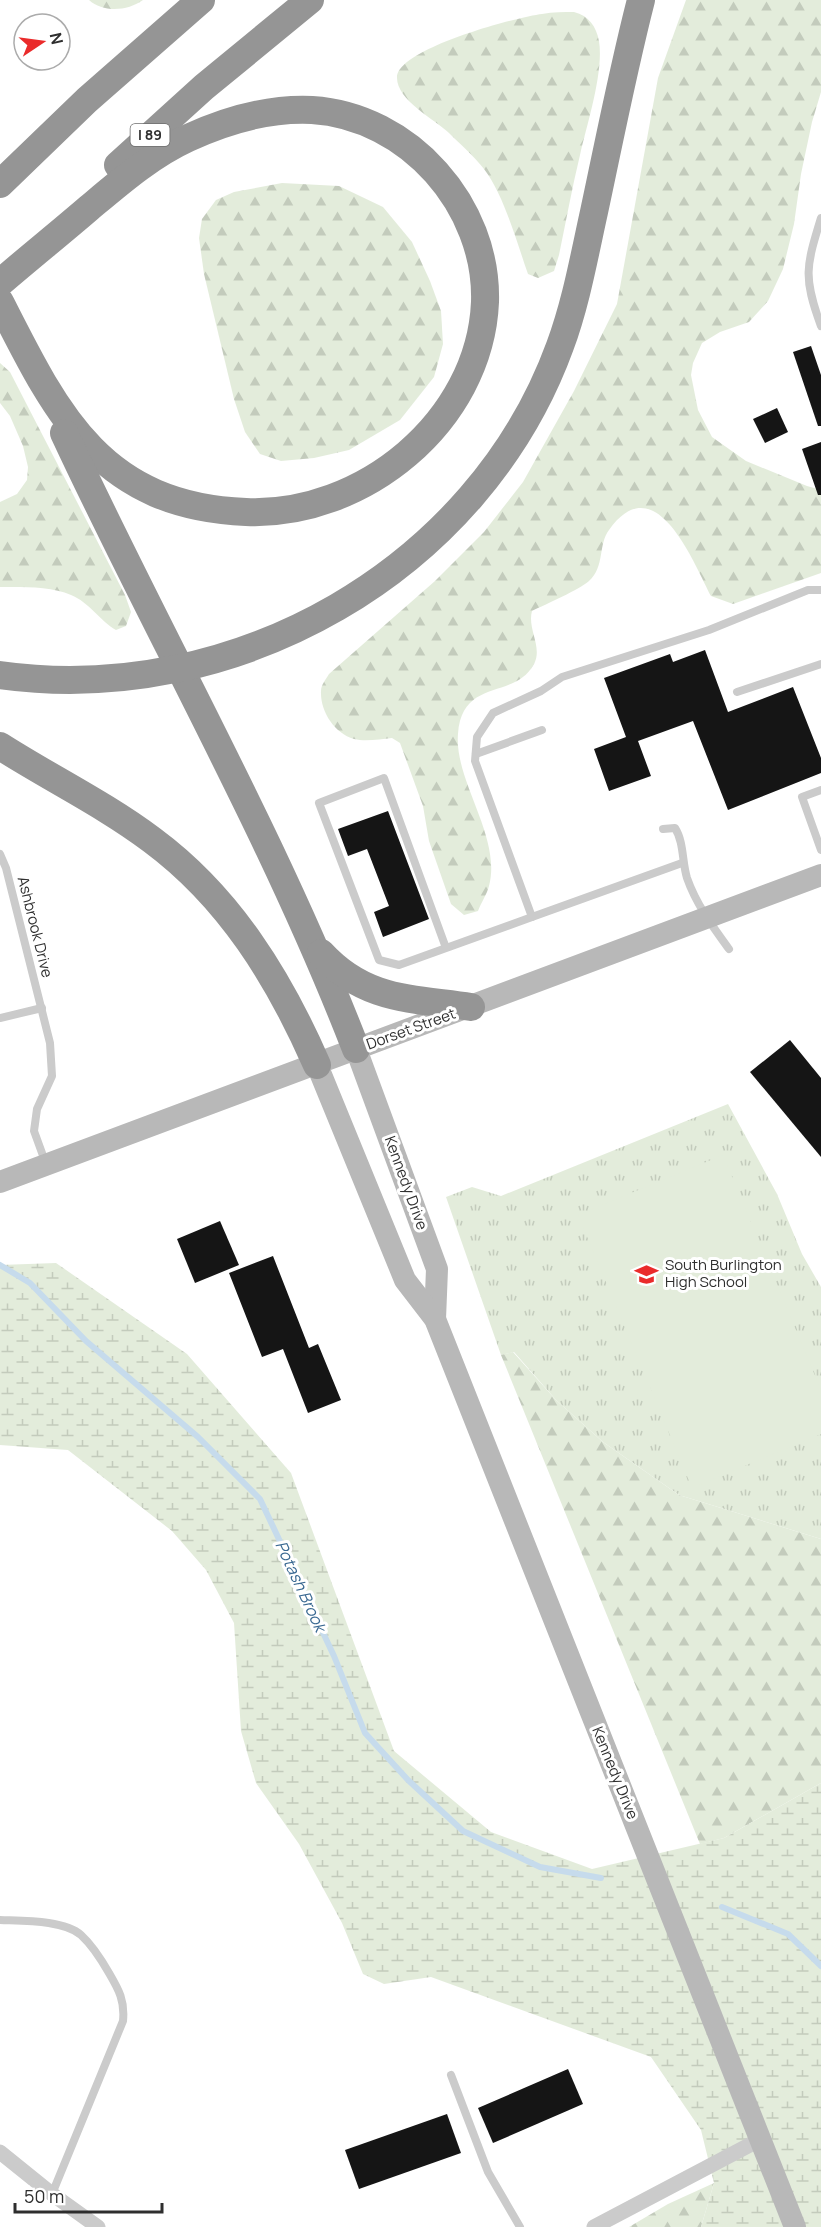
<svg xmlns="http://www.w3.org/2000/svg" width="821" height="2227" viewBox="0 0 821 2227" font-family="Manrope,sans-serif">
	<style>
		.grass { fill: url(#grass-tufts) }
		.forest { fill: url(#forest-firs) }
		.wetland { fill: url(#wetland-marsh) }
		.pitch { fill: #e3ecdb }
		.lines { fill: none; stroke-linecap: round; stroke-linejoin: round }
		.stream { stroke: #c6dbec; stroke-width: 6 }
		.building { fill: #151515 }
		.lane { stroke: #cbcbcb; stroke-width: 8 }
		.street { stroke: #cbcbcb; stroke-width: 15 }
		.secondary { stroke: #b8b8b8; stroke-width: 22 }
		.highway { stroke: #959595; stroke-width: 28 }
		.labels { text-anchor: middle; stroke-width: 6; stroke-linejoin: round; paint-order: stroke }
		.shield { fill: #fff; stroke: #6d6d6d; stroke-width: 1.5 }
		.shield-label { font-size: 14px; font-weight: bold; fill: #2e2e2e }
		.street-label { font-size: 15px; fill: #2e2e2e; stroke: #fff }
		.poi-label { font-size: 15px; fill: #2e2e2e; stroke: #fff; text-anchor: start }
		.water-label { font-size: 16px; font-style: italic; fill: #3a6992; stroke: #fff }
	</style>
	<defs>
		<pattern id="grass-tufts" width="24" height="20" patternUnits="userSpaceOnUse" patternTransform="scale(1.5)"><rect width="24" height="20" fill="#e3ecdb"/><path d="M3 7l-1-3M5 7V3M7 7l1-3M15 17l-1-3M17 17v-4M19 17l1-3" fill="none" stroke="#c3cbbc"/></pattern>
		<pattern id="forest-firs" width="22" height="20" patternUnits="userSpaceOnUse" patternTransform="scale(1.5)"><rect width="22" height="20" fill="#e3ecdb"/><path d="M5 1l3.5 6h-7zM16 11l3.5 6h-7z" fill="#c3cbbc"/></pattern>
		<pattern id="wetland-marsh" width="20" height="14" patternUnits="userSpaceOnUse" patternTransform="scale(1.5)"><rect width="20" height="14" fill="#e3ecdb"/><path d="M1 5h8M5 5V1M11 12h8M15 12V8" fill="none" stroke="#c3cbbc"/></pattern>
	</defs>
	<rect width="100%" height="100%" fill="#fff"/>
	<path class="grass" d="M 728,1104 L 777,1194 L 802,1254 L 821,1287 L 821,1539 L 679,1495 L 603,1442 L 556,1400 L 514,1352 L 501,1355 L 446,1197 L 472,1187 L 501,1196 Z"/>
	<g class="forest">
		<path d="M 89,0 L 143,0 C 128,11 103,13 89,0 Z"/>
		<path d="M 686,0 L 821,0 L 821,92 L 812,122 L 801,174 L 794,224 L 783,269 L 768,301 L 749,322 L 720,332 L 702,343 L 693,363 L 691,375 L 698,410 L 712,437 L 746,461 L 807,486 L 821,490 L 821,573 L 733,604 L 711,596 C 693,561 655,465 609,530 C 598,544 605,567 589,581 C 579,590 546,604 532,611 C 527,629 543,647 534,664 C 515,700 462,677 458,734 C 454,781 502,837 489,886 C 487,894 481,903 478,911 L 464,915 L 451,904 L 429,841 L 423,806 L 400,743 L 392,738 C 380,739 366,742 354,739 C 334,733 320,711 321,691 C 321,685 326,679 329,674 L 435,581 L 484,532 L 523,482 L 574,391 L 617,304 L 658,78 Z"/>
		<path d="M 574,12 C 589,16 596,26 599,41 C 604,72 587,124 580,155 C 572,188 566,221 559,255 L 554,271 L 538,278 L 528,274 C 517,243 504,195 484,169 C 474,156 460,144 449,133 C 434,119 397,100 397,78 C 396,49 517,17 542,14 C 553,12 564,12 574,12 Z"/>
		<path d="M 282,183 L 339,186 L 383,207 L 412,242 L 430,281 L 441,311 L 443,344 L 434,377 L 400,420 L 349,450 L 314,458 L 281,461 L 260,454 L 245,432 L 234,399 L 204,274 L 199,238 L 202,219 L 216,200 L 234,192 Z"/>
		<path d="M 0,363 L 10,372 L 125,595 L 131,612 L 126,626 L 116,630 C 100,621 89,602 71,595 C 51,586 22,587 0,587 L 0,502 L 17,494 L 27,480 L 28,467 L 23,446 L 10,416 L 0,403 Z"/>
		<path d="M 513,1352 L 556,1400 L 603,1442 L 679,1495 L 821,1539 L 821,1783 L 724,1838 L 700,1844 L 501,1355 Z"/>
		<path d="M 714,2183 L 701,2227 L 629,2227 L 668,2204 Z"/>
	</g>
	<path class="wetland" d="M 56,1263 L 187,1354 L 291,1473 L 394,1751 L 491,1832 L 592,1869 L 724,1838 L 821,1783 L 821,2227 L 701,2227 L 714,2183 L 701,2130 L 651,2057 L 431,1977 L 384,1984 L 363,1974 L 342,1923 L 299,1844 L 256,1783 L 241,1731 L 234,1623 L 206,1570 L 172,1531 L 68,1450 L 0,1445 L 0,1265 Z"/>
	<path class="pitch" d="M 723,1155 L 821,1390 L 821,1434 L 692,1488 L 578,1215 Z"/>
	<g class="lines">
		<g class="stream">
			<path d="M 0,1265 L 30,1283 L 86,1341 L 198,1437 L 260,1499 L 334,1656 L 365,1733 L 408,1780 L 463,1831 L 540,1867 L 601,1878"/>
			<path d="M 722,1907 L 788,1934 L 821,1966"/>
		</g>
	</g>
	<g class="building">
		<path d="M 811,346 L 821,375 L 821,426 L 818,426 L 793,352 Z"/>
		<path d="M 777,408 L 788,432 L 765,443 L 753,419 Z"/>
		<path d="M 821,442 L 821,495 L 818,495 L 802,449 Z"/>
		<path d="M 705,650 L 728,712 L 793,687 L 821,758 L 821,773 L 728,810 L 693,721 L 638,741 L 651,776 L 609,791 L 594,749 L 626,737 L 604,678 L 670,654 L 673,662 Z"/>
		<path d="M 388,811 L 429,919 L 383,937 L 374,912 L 389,906 L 367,849 L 348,856 L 338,829 Z"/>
		<path d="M 790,1040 L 821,1078 L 821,1157 L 750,1072 Z"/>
		<path d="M 220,1221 L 239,1265 L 195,1283 L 177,1239 Z"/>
		<path d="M 273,1256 L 309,1348 L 318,1344 L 341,1400 L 308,1413 L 283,1349 L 262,1357 L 229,1273 Z"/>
		<path d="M 568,2069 L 583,2104 L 493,2143 L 478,2108 Z"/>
		<path d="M 447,2114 L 461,2153 L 359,2189 L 345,2150 Z"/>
	</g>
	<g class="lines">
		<g class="lane">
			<path d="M 821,218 C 806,267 803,277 821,326"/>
			<path d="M 737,692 L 821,664"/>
			<path d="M 476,754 L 542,730"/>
			<path d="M 821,790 L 802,797 L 821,850"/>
			<path d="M 663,829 L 675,828 C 684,842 682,862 687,878 C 696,904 713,927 729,949"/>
			<path d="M 0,854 L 6,868 L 50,1043 L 52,1076 L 37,1109 L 34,1131 L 46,1164"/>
			<path d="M 532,917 L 682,863"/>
			<path d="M 446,948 L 384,778 L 319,803 L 379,960 L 399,965 L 532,917 L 475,761 L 477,737 L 493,713 L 541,691 L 562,677 L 709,630 L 808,590 L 821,590"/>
			<path d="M 0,1018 L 42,1008"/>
			<path d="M 0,1920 C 23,1921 64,1920 81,1935 C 93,1946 101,1959 109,1973 C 119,1990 125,2001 123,2021 L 52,2194"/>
			<path d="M 451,2075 L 488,2172 L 520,2227"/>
		</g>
		<g class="street">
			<path d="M 0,2152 L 52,2194 L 98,2227"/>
			<path d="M 594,2227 L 761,2139"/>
		</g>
		<g class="secondary">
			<path d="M 356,1049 L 437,1269 L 435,1319"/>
			<path d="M 317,1065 L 405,1280 L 435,1319 L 795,2227"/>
			<path d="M 0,1182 L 821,875"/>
		</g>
		<g class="highway">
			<path d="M 118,165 L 204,87 L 310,0"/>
			<path d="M 0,184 L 87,100 L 201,0"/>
			<path d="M 0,302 C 58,417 102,506 246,512 C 362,517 480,422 485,302 C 488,206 409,116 312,110 C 269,108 227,120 188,138 C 151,155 120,182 89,208 C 60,233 30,257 1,282"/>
			<path d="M 64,433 C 160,639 274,837 356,1049"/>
			<path d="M 0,675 C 234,708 478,571 560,346 C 576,303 584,257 594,212 C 609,142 623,70 641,0"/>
			<path d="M 0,746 C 50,778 104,804 152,840 C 229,897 279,978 317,1065"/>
			<path d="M 321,953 C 365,1001 411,998 471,1007"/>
		</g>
	</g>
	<defs>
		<symbol id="school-bare" viewBox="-9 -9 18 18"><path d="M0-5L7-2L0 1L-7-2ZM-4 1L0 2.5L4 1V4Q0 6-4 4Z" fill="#ea2b2b" stroke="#fff" stroke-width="2.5" paint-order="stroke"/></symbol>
	</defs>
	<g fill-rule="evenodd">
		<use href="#school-bare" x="630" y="1258" width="33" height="33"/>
	</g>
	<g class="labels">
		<rect class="shield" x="130.5" y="124" width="39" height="22" rx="4.5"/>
		<g class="shield-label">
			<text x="150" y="140">I 89</text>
		</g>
		<g class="street-label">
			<text transform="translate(35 927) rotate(76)" y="5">Ashbrook Drive</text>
			<text transform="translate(411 1029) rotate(-20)" y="5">Dorset Street</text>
			<text transform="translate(406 1183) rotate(70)" y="5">Kennedy Drive</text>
			<text transform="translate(615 1773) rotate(68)" y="5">Kennedy Drive</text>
		</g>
		<g class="poi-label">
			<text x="665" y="1270">South Burlington<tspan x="665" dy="17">High School</tspan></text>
		</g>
		<g class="water-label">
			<text transform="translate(301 1586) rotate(65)" y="6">Potash Brook</text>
		</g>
	</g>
	<g transform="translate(42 42) rotate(77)"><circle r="28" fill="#ffffff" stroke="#ababab" stroke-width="1.5"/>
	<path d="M0-4.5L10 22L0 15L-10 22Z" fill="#ea2b2b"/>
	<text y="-9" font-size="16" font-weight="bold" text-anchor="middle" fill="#2e2e2e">N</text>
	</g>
	<path d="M15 2203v9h147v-9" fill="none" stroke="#2e2e2e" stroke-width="3"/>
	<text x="24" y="2203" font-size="18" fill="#2e2e2e" stroke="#ffffff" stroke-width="4.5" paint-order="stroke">50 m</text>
</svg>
